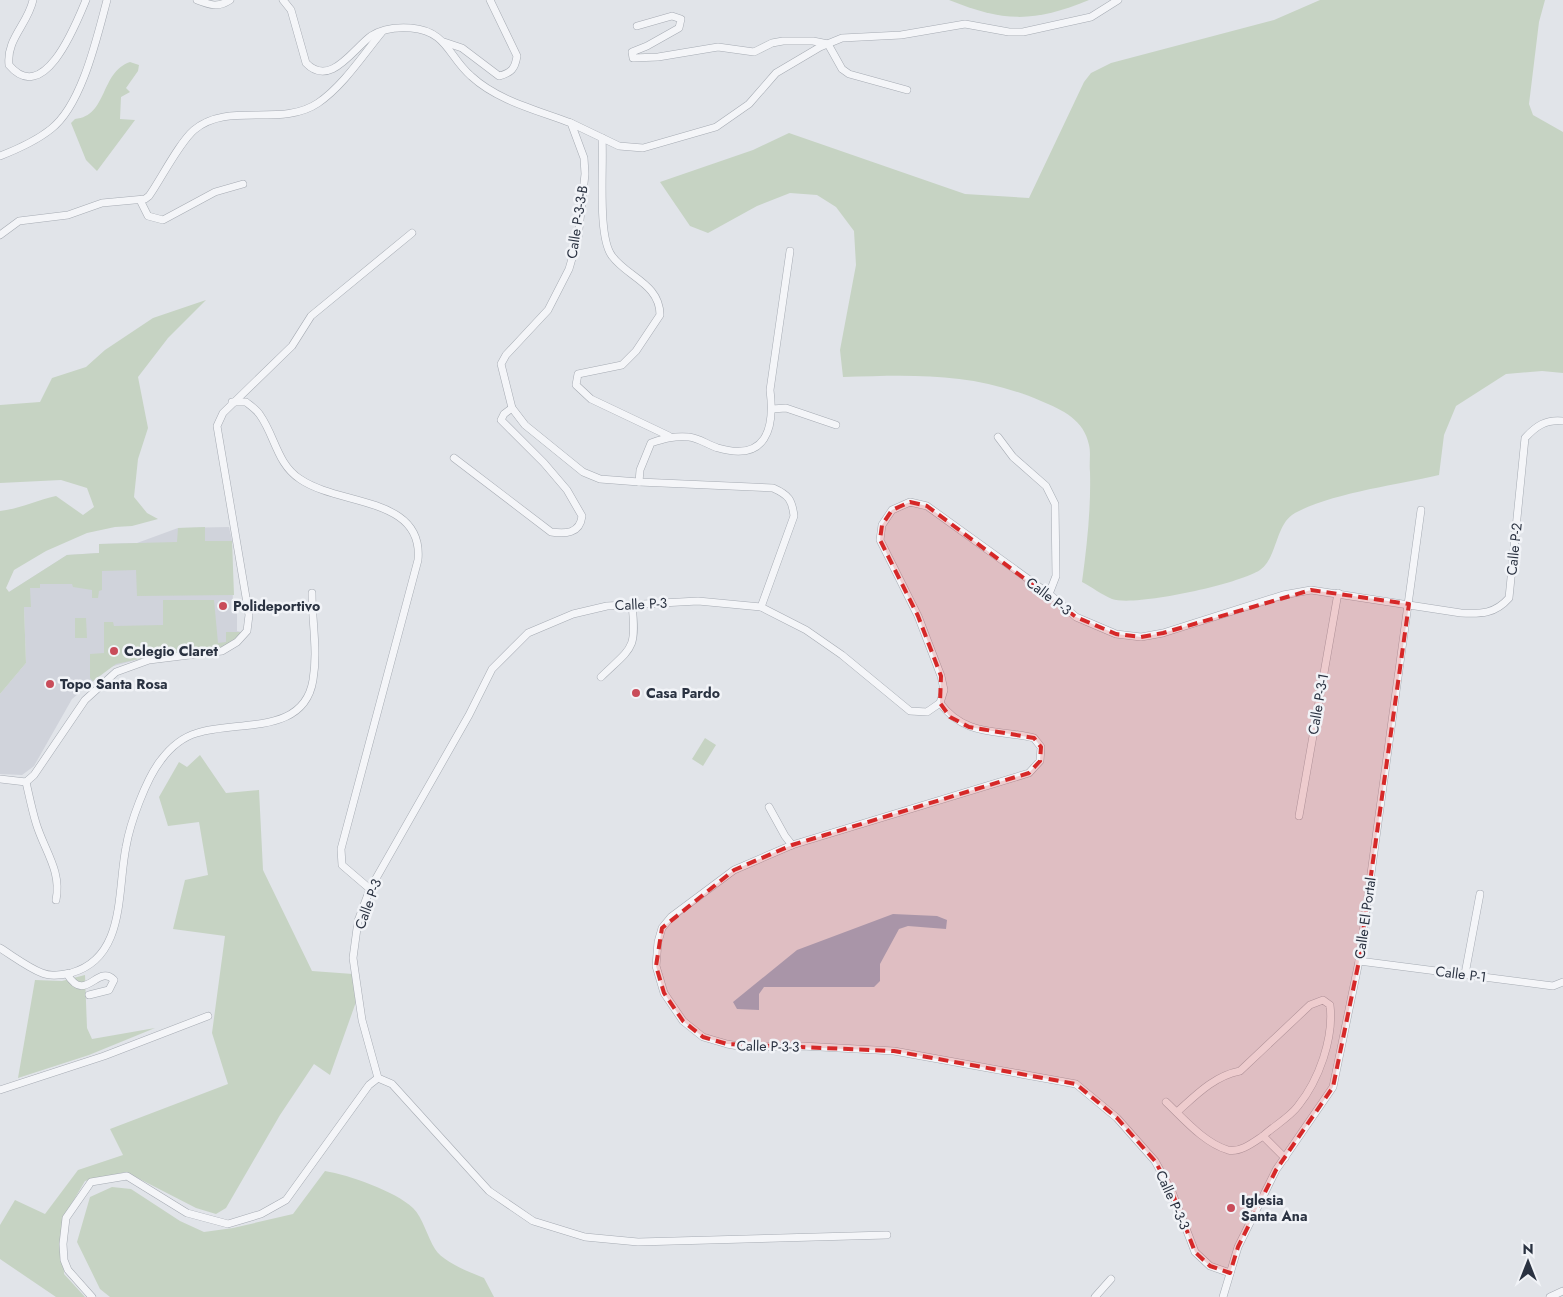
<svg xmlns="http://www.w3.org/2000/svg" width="1563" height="1297" viewBox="0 0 1563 1297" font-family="Jost,sans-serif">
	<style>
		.built { fill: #d0d3db }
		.green { fill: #c6d3c3 }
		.water { fill: #9eb1c8 }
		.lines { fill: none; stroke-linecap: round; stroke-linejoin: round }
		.minor-casing { stroke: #a6abb3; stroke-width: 8 }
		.minor { stroke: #f4f5f8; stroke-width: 7 }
		.marked { fill: #d62828; fill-opacity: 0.2; stroke: #d62828; stroke-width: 4; stroke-dasharray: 10 6; stroke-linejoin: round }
		.poi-dot { fill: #c94c5a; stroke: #f1f3f7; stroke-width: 2 }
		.labels { text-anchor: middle; stroke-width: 5; stroke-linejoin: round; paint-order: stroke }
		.street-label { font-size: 14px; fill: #2a3241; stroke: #f1f3f7 }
		.poi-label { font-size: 14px; font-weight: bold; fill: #2a3241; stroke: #f1f3f7; text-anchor: start }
	</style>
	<rect width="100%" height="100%" fill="#e1e4e9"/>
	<path class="built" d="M 229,527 L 232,541 L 233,612 L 237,612 L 237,631 L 241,632 L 230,648 L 144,658 L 110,667 L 72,699 L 34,766 L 22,775 L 0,774 L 0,694 L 26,663 L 24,607 L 9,592 L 67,555 L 99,553 L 99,544 L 137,543 L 178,528 Z"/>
	<g class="green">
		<path d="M 949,0 L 1089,0 C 1033,23 1004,22 949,0 Z"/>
		<path d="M 1320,0 L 1545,0 L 1539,22 L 1529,104 L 1533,115 L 1563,132 L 1563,373 L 1542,371 L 1506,374 L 1456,406 L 1444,435 L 1439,475 C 1397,485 1332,493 1295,513 C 1275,524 1278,557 1260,570 C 1239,584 1135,607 1112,599 C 1102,595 1092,587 1082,582 C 1087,545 1091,509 1090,472 C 1089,463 1091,453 1089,445 C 1084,420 1063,410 1041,401 C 973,372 915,375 843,377 L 840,350 L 856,265 L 854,231 L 836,207 L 817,195 L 790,193 L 757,206 L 708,233 L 690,226 L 660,182 L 753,150 L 789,133 L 965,194 L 1029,198 L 1084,82 L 1091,73 L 1111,63 L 1274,20 Z"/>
		<path d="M 130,62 L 139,65 L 138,71 L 126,88 L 130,92 L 121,97 L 120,119 L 135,120 L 97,171 L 86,160 L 71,123 L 75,119 C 108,116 100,72 130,62 Z"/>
		<path d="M 206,300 L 168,338 L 138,377 L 148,428 L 138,459 L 134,497 L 147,513 L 158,519 L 132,526 L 115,527 L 87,533 L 46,551 L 14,570 L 6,588 L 9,592 L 67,555 L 99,553 L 99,544 L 177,542 L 178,528 L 205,527 L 205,541 L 232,541 L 234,595 L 137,596 L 136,570 L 102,571 L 102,590 L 99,591 L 98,598 L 92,598 L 92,590 L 73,587 L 72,584 L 40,584 L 40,588 L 30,588 L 31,607 L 24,607 L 26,663 L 0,694 L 0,511 C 19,509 37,500 56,496 L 83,515 L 94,507 L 87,488 L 61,480 L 0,483 L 0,405 L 40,402 L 52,378 L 86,367 L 105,350 L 153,318 Z"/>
		<path d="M 163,600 L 214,600 L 218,643 L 226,642 L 226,632 L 241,632 L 230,648 L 144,658 L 116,664 L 93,681 L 90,678 L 90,654 L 104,653 L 104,622 L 113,622 L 114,626 L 163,625 Z"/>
		<path d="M 75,618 L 86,618 L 87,638 L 75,638 Z"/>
		<path d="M 705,738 L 716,745 L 703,766 L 692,759 Z"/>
		<path d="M 200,755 L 226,793 L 259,790 L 263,870 L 312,971 L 353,974 L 356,1002 L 330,1075 L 314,1064 L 280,1115 L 226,1208 L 216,1214 L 196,1208 L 126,1172 L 85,1181 L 62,1220 L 64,1274 L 85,1297 L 56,1297 L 0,1259 L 0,1225 L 15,1200 L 45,1214 L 78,1170 L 123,1155 L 110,1129 L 228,1084 L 212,1033 L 225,936 L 173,929 L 185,880 L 208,875 L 199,822 L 168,826 L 159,797 L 179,762 L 187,767 Z"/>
		<path d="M 85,975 L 87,1028 L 92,1039 L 155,1028 L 89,1055 L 18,1078 L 35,980 L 62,981 Z"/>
		<path d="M 325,1171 C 349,1175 395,1191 413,1208 C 423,1218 427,1236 435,1249 C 443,1262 469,1272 484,1278 L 494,1297 L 110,1297 L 100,1289 L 77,1242 L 90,1197 L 112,1187 L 131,1189 L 180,1221 L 204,1232 L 233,1228 L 293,1214 Z"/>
	</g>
	<path class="water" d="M 893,914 L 937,916 L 947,920 L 946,929 L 908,926 L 899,929 L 880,964 L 880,981 L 874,987 L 764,987 L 759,994 L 759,1010 L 737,1009 L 733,1002 L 797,950 Z"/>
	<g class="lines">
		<defs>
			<g id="minor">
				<path d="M 33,0 C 28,24 6,39 9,65 C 44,107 76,24 86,0"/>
				<path d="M 197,0 C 210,5 218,8 230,0"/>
				<path d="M 283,0 L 291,10 L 306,63 C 330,88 353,49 371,36 C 383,28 397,27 411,28 C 447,31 448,56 471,76 C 498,101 537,110 571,123 L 584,158 L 585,174 L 578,238 L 569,269 L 548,310 L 506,355 L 501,364 L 512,408 L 525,425 L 583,472 L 600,479 L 639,482 L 773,488 C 789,495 792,500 794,516 L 761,607"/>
				<path d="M 637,26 L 672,16 L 681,19 L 679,28 L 647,46 L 632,52 L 633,58 L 658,57 L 718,47 L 754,52 L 772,43 L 783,41 L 813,41 L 828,44 L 842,69 L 849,74 L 907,90"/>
				<path d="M 444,42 L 462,48 L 499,76 C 511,73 515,69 517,56 L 490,0"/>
				<path d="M 571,123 L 619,146 L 643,148 L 716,127 L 749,104 L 776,73 L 820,47 L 842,38 L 901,35 L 965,24 L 1009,32 L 1023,32 L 1091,17 L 1118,0"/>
				<path d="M 602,138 C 604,166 597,236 612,256 C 627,277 660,284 660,315 L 636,351 L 622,365 L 578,374 L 576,385 L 591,399 L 669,436"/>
				<path d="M 0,156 C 18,149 36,141 51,129 C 82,105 97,37 107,0"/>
				<path d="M 140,200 L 148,216 L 163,220 L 215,192 L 243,184"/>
				<path d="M 0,235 L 19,221 L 68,215 L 102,203 L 145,199 L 149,196 C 161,179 179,143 194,130 C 228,101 281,128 318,103 C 343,86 363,55 382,32"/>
				<path d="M 232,402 L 246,402 C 251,406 257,410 260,415 C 275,436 277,464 300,479 C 339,506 424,496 418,560 L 341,849 L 342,865 L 370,889"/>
				<path d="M 772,409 L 786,408 L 836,425"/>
				<path d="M 998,437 L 1013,457 L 1046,486 L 1055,504 L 1056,576 L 1049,594"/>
				<path d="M 454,458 L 551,532 C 565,534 580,534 582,516 L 567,490 L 544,463 L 501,420 L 504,414 L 512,408"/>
				<path d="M 639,482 L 640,470 L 651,443 C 665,438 674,436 689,437 C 699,438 708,445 718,448 C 766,462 775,429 770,390 L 790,251"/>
				<path d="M 601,677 C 632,647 637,650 632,605"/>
				<path d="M 940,703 C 965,737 998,729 1034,738 L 1041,747 L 1040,761 L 1029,773 L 792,845 L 734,870 L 671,917 L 662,928 L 658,942 L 656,966 L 664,993 L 683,1021 L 703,1037 L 727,1044 L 744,1047 L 802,1046 L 894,1051 L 1076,1084 L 1117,1118 L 1155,1161 L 1172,1192 L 1195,1252 L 1210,1266 L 1230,1273"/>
				<path d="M 0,779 L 26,782 L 34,775 L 85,700 L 116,672 L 149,660 L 222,651 L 237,642 L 247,631 L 249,615 L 217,426 L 223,413 L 292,346 L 311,316 L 412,233"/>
				<path d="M 26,782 C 29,795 32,810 36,823 C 44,850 62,871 56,900"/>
				<path d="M 769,807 L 785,836 L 792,845"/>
				<path d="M 1299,816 L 1338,593"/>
				<path d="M 0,948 C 13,956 27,967 42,973 C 51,977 62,975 71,973 C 126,958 117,891 126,847 C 130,823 146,779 161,760 C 170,748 183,737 197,733 C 237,720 304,736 313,680 C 318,651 312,622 312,593"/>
				<path d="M 1359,961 L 1553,986 L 1563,982"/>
				<path d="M 67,974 C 86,1005 97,963 114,980 L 109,990 L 89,995"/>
				<path d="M 1465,974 L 1480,894"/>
				<path d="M 378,1078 L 392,1084 L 489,1191 L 533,1221 L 585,1237 L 638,1242 L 887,1235"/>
				<path d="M 0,1090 L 104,1056 L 208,1016"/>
				<path d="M 1166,1102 C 1183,1118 1204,1143 1228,1150 C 1240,1153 1254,1142 1263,1136 L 1285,1158"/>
				<path d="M 1177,1112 C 1196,1095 1214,1076 1240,1071 L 1310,1005 L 1323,1000 L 1330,1005 C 1334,1038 1319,1080 1298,1106 C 1290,1117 1274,1126 1263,1136"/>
				<path d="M 92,1297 L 68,1270 L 64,1260 L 63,1244 L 66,1218 L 91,1182 L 127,1176 L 187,1213 L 228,1224 L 261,1214 L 286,1200 L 369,1085 L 378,1078 L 362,1020 L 353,958 L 358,921 L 370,889 L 469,715 L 492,669 L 528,633 L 573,614 L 607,606 L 698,601 L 761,607 L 806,630 L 842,655 L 910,711 L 927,712 L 940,703 L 944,690 L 941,676 L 918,616 L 880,540 L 882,525 L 892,510 L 910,502 L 927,506 L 1049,594 L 1076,617 L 1116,634 L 1141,637 L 1163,633 L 1283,595 L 1311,590 L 1461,613 C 1481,614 1495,614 1509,598 L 1525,438 C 1536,426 1546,419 1563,421"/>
				<path d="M 1095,1297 L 1111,1279"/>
				<path d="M 1223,1297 L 1238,1247 L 1276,1170 L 1333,1087 L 1359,961 L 1421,510"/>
				<path d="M 1550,1297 L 1563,1291"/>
			</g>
		</defs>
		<use href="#minor" class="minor-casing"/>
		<use href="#minor" class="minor"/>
	</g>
	<path class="marked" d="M 910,502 L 927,506 L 1076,617 L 1116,634 L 1141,637 L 1163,633 L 1311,590 L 1409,604 L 1359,961 L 1333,1087 L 1276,1170 L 1238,1247 L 1230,1273 L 1210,1266 L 1195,1252 L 1172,1192 L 1155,1161 L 1117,1118 L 1076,1084 L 894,1051 L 727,1044 L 703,1037 L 683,1021 L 664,993 L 656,966 L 662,928 L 734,870 L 792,845 L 1029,773 L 1040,761 L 1041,747 L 1034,738 L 969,727 L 950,717 L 940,703 L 941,676 L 918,616 L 880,540 L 882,525 L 892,510 Z"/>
	<g class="poi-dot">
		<circle cx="223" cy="606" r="5"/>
		<circle cx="114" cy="651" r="5"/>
		<circle cx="50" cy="684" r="5"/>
		<circle cx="636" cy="693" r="5"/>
		<circle cx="1231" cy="1208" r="5"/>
	</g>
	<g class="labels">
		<g class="street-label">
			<text transform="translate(577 222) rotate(-81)" y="5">Calle P-3-3-B</text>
			<text transform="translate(1514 549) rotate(-84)" y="5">Calle P-2</text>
			<text transform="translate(1049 596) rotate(37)" y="5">Calle P-3</text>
			<text transform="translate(641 604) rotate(-3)" y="5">Calle P-3</text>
			<text transform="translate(1318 704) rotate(-80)" y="5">Calle P-3-1</text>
			<text transform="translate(368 904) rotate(-70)" y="5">Calle P-3</text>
			<text transform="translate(1365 918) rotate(-82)" y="5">Calle El Portal</text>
			<text transform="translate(1461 974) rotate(7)" y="5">Calle P-1</text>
			<text transform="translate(768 1046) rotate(1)" y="5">Calle P-3-3</text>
			<text transform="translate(1173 1200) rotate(66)" y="5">Calle P-3-3</text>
		</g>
		<g class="poi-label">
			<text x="233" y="611">Polideportivo</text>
			<text x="124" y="656">Colegio Claret</text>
			<text x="60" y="689">Topo Santa Rosa</text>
			<text x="646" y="698">Casa Pardo</text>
			<text x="1241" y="1205">Iglesia<tspan x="1241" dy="16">Santa Ana</tspan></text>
		</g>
	</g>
	<g transform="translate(1528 1262)" stroke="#f1f3f7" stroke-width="4" paint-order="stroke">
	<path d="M0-4L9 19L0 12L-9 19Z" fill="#2a3241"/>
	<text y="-8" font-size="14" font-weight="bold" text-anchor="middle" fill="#2a3241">N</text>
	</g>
</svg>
